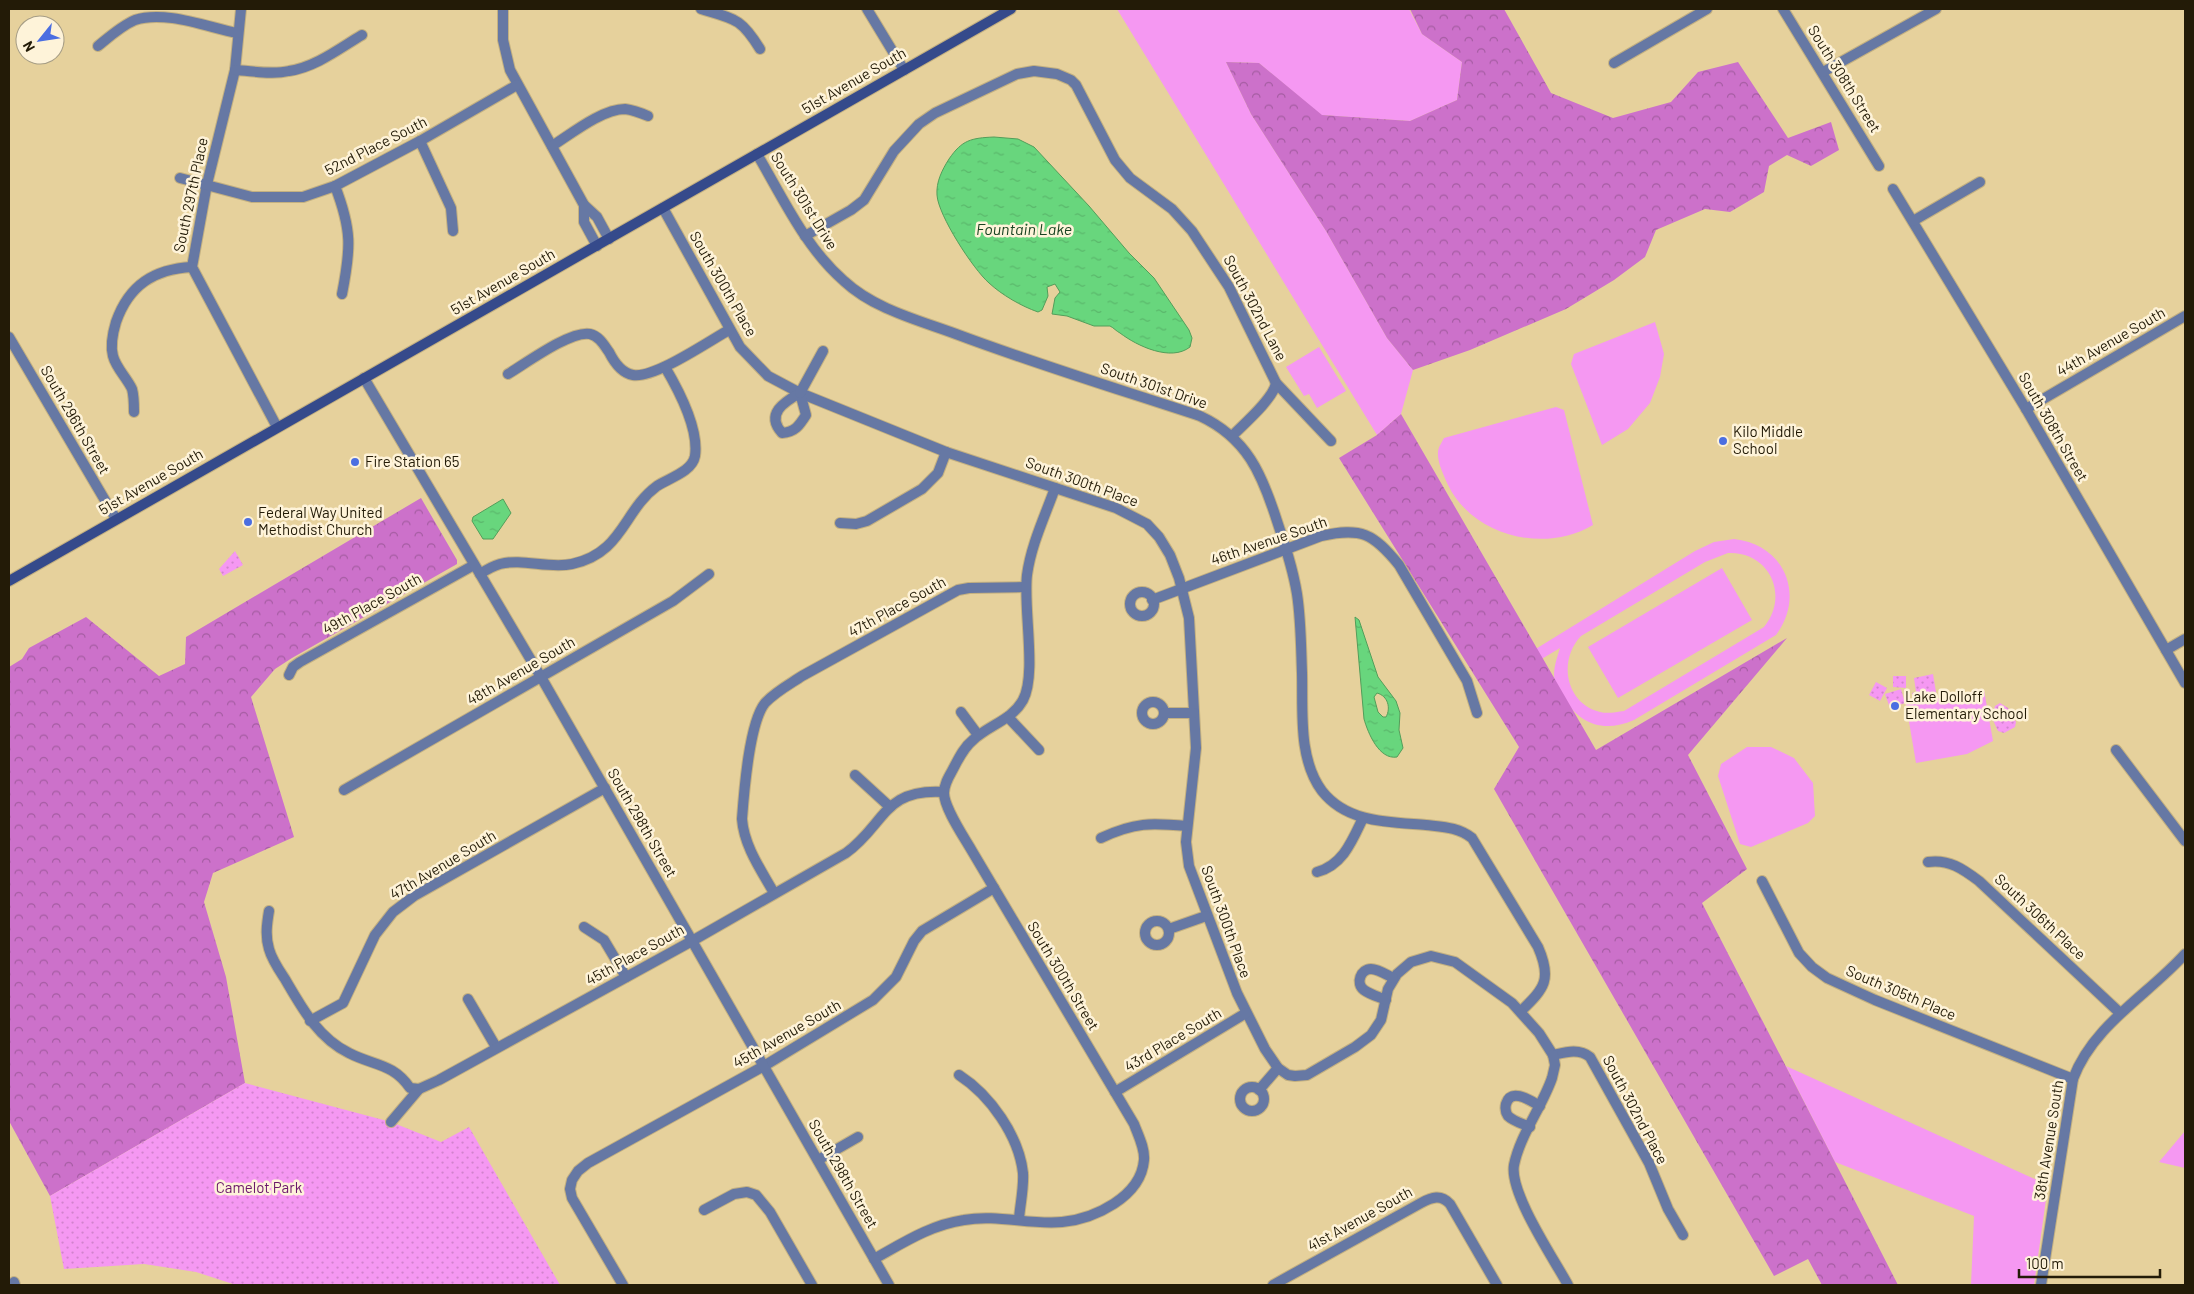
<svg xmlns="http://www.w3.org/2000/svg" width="2194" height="1294" viewBox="0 0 2194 1294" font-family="Barlow,sans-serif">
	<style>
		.green { fill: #f598f2; fill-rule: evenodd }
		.forest { fill: url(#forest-crowns) }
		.park { fill: url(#park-dots) }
		.water { fill: url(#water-ripples); stroke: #539e5a; fill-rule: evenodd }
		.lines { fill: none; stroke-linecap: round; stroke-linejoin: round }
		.minor-casing { stroke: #c3b081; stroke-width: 12 }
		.tertiary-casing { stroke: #c3b081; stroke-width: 12 }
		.secondary-casing { stroke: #c3b081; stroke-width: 12 }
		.minor { stroke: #6678a4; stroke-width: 10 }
		.tertiary { stroke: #6678a4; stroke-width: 10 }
		.secondary { stroke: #354a8b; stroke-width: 10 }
		.poi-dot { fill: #4b6ee1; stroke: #fef3d9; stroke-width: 2 }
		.labels { text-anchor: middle; stroke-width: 5; stroke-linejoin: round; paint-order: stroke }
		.street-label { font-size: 15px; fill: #231b07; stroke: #fef3d9 }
		.poi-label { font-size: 15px; fill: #231b07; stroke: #fef3d9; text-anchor: start }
		.park-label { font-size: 15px; fill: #6b176b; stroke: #fef3d9 }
		.water-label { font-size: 16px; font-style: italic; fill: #184321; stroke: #fef3d9 }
	</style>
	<defs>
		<pattern id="forest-crowns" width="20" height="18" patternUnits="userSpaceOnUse" patternTransform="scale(1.25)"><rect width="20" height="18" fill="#cc71ca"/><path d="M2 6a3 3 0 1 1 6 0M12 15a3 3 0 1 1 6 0" fill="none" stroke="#a55ca2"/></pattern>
		<pattern id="park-dots" width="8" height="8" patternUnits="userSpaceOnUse" patternTransform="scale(1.25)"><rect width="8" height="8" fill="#f598f2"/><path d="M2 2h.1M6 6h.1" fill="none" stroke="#d282ce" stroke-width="1.8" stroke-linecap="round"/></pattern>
		<pattern id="water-ripples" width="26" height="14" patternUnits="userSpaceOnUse" patternTransform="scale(1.25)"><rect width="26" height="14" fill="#68d67d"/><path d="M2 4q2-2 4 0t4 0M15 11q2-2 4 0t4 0" fill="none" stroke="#5ab76b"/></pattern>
	</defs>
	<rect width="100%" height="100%" fill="#e6d19c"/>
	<g class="green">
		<path d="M 1117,9 L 1409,9 L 1422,34 L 1462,62 L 1457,100 L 1410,121 L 1321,115 L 1259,63 L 1226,62 L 1251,114 L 1326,231 L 1387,338 L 1413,370 L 1401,414 L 1377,435 Z"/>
		<path d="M 1655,322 L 1664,354 L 1660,377 L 1650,403 L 1628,429 L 1602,445 L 1571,364 L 1574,354 Z"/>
		<path d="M 1319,347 L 1346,391 L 1317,408 L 1309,394 L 1304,396 L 1286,367 Z"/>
		<path d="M 1556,407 L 1564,410 L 1593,525 C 1544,554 1473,536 1448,485 C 1444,476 1437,462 1438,452 C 1438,448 1442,442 1444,438 Z"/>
		<path d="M 1734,539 C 1784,544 1806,595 1776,635 L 1634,720 C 1604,733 1579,725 1563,696 C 1560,692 1556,687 1555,682 C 1552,671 1557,658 1560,648 L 1540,660 L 1534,650 L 1695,551 L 1714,542 ZM 1728,553 C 1769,551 1790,595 1764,627 L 1624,711 C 1616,712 1608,714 1600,712 C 1565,703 1558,660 1581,636 L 1705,562 Z"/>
		<path d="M 1722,568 L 1752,620 L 1618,698 L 1588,647 Z"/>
		<path d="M 1984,690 L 1993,741 L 1967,754 L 1916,763 L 1906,704 Z"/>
		<path d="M 1747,747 L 1771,747 L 1794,758 L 1813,783 L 1815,816 L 1808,823 L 1751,847 L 1740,844 L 1718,776 L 1721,764 Z"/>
		<path d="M 1786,1066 L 2048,1185 L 2034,1285 L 1971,1285 L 1974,1216 L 1835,1162 Z"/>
		<path d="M 2185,1131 L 2185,1168 L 2159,1162 Z"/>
	</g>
	<g class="forest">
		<path d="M 1410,9 L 1504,9 L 1551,93 L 1613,118 L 1671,102 L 1698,72 L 1738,62 L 1788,138 L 1831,122 L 1839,150 L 1811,166 L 1787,155 L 1769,166 L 1764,192 L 1730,212 L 1705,209 L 1656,230 L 1645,257 L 1614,280 L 1566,309 L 1470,350 L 1413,370 L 1387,338 L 1326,231 L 1251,114 L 1226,62 L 1259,63 L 1322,115 L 1410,121 L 1457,100 L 1462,62 L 1422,34 Z"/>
		<path d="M 1401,414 L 1596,750 L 1787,638 L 1688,755 L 1747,869 L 1702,903 L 1898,1285 L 1822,1285 L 1808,1259 L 1774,1276 L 1494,789 L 1519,747 L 1339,458 L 1377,435 Z"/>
		<path d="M 421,498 L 457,560 L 457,564 L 292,658 L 275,669 L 251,697 L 294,837 L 213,873 L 204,902 L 226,977 L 245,1083 L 50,1196 L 9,1121 L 9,667 L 22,659 L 29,648 L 86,617 L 159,676 L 185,664 L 186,637 Z"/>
	</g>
	<g class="park">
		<path d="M 235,551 L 243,565 L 223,576 L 219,569 Z"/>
		<path d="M 1933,674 L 1937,698 L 1914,702 L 1912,693 L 1916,692 L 1914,678 Z"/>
		<path d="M 1893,676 L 1906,676 L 1906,688 L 1893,687 Z"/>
		<path d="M 1876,682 L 1887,688 L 1880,701 L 1869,695 Z"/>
		<path d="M 1901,689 L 1905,703 L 1890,708 L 1885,694 Z"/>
		<path d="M 2000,703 L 2008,708 L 2016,722 L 2015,727 L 2004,733 L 1998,731 L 1992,718 L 1995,706 Z"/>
		<path d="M 245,1083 L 391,1122 L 441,1142 L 469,1127 L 560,1285 L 236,1285 L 196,1272 L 144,1264 L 64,1269 L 50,1196 Z"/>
	</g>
	<g class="water">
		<path d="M 994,137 L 1018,139 L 1034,147 L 1089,206 L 1129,253 L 1154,278 L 1189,330 L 1192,338 L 1190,347 C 1171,362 1137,346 1120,333 C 1116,331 1114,328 1110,326 L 1094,326 L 1067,316 L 1052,314 L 1055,298 L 1060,292 L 1055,284 L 1047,287 L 1048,296 L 1042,310 L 1038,312 C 1021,306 1002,295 989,283 C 973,269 938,215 937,195 C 936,182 942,170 949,159 C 962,140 971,138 994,137 Z"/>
		<path d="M 503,499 L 511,513 L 493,539 L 483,539 L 472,521 L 473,517 Z"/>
		<path d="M 1355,617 L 1359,620 L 1378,677 L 1396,701 L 1400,713 L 1399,730 L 1403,748 L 1397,757 C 1379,760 1368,733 1364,719 ZM 1377,693 C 1388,696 1391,708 1386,717 L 1383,717 L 1378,712 L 1374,697 Z"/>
	</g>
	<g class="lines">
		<defs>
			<g id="minor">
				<path d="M 241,9 L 235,70 L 207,184 L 192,267 L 277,427"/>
				<path d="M 503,9 L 503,40 L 510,70 L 584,205"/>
				<path d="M 701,9 C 735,19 741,18 760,49"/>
				<path d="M 867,9 L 904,70"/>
				<path d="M 1783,9 L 1879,166"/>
				<path d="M 98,46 C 109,37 121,26 135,20 C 165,10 207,27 237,33"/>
				<path d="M 1614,63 L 1707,9"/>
				<path d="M 235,70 C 253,71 272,75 289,71 C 316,67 340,48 362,35"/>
				<path d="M 1823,72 L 1936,9"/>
				<path d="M 420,141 L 451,208 L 453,231"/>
				<path d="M 552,146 C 571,134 602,109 625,109 C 633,110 641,113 648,116"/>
				<path d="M 757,154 C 783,198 805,247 844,281 C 874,309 918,320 956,334 C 1036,364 1118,389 1200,416 C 1247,438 1262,474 1277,521 C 1285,545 1293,569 1297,594 C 1301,620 1301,647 1302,673 C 1303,711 1298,759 1322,791 C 1347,823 1389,822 1426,825 C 1443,827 1458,827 1472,838 L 1538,947 C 1552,979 1545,988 1521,1011"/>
				<path d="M 180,178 L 252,197 L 303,197 L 335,186 L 420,141 L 517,85"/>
				<path d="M 335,186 C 352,230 351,248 342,294"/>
				<path d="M 1893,189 L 2026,409 L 2185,683"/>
				<path d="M 663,208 L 740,347 L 768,376 L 800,393 L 946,452 L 1116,508 L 1147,524 L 1159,537 L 1170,555 L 1179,578 L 1189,618 L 1196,748 L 1186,842 L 1189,866 L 1237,993 L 1265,1049 L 1278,1068 L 1288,1075 L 1295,1076 L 1307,1075 L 1355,1047 L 1371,1035 L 1381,1020 L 1388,989 L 1397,974 L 1411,962 L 1431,956 L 1455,962 L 1512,1003 L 1539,1033 L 1553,1055 C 1566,1052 1579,1048 1590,1057 L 1649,1163 L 1668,1209 L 1683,1235"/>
				<path d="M 1913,221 L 1980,182"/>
				<path d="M 805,236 L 851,210 L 864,200 L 894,151 L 919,124 L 935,113 L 1017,74 L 1034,71 L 1057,74 L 1071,80 L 1076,85 L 1115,160 L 1130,178 L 1172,209 L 1192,231 L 1229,287 L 1276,383 L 1331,441"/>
				<path d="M 597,246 L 584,222 L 584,205 L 597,217 L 609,239"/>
				<path d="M 508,374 C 525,364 571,330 590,334 C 599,336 604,345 609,352 C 614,362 621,373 633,375 C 654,379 709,341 729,330"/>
				<path d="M 800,393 L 806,415 C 799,426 795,432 782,433 C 765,414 784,402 800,393 Z"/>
				<path d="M 800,393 L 823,351"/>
				<path d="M 2026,409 L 2185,316"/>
				<path d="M 134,412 C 134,405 134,396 132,389 C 127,378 116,368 113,356 C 110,345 113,332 116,322 C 129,285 154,269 192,267"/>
				<path d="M 1232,436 C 1244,424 1274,398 1276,383"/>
				<path d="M 840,523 L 856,524 L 867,521 L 922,489 L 938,473 L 946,452"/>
				<path d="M 480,574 C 486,570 493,566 500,564 C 523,558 548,569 572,564 C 623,553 623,511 657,486 C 669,478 692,472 695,456 C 699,429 678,389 665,367"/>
				<circle cx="1142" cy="604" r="12"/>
				<path d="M 1152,600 L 1321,536 C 1361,527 1373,533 1399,565 L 1467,681 L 1477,713"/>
				<path d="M 2166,650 L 2185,639"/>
				<path d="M 289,675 L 293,667 L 300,662 L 474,565"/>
				<circle cx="1153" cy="713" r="11"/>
				<path d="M 961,712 L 978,735"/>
				<path d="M 1164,713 L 1194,713"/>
				<path d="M 1008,717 L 1039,750"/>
				<path d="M 2116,750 L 2185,841"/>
				<path d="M 855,775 L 890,807"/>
				<path d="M 344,790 L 673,601 L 709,574"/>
				<path d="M 1101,838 C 1135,822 1151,823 1187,826"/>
				<path d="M 1928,862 C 1949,859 1963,869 1979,881 L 2120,1013"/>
				<path d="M 1317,872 C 1343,865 1352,841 1363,818"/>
				<path d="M 1762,881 L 1799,953 L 1812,967 L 1827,978 L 1875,1000 L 2073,1079"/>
				<path d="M 774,893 C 761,870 744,846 742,819 C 744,792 749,723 765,703 C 775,692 790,684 802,676 L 958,590 L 969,588 L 1026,587"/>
				<path d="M 269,911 C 267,923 265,936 269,949 C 272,960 279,970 285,979 C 302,1008 318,1038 349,1053 C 374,1066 393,1063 410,1088 L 419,1089"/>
				<circle cx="1157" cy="933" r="12"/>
				<path d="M 584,927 L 604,940 L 626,977"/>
				<path d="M 1169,929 L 1206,916"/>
				<path d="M 468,999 L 496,1047"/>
				<path d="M 1386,1000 C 1379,997 1369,994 1364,990 C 1355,983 1361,969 1371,969 C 1378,969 1387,975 1393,978"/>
				<path d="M 310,1021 L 343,1003 L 375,935 L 393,912 L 414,896 L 605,788"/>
				<path d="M 1553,1055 L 1555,1065 L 1552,1078 C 1542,1107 1520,1135 1514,1165 C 1509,1193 1554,1259 1568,1285"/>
				<path d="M 959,1075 C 990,1095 1019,1136 1023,1173 C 1024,1188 1020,1205 1019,1219"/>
				<circle cx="1252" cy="1099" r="12"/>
				<path d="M 1259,1090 L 1278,1068"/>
				<path d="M 1115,1092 L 1246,1013"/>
				<path d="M 391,1122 L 419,1089 L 439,1080 L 692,941 L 846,853 C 885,825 883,788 944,792"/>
				<path d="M 1530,1127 C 1523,1124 1513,1121 1508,1116 C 1506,1113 1505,1108 1506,1104 C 1511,1087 1531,1101 1540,1106"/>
				<path d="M 818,1160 L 858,1137"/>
				<path d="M 704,1210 L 734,1194 L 747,1192 L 756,1195 L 770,1212 L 812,1285"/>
				<path d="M 874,1259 C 903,1243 930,1225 964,1220 C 997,1214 1029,1225 1062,1222 C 1094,1219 1141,1197 1144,1160 C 1145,1148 1138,1135 1134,1124 L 972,851 C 964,837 944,808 944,793 C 944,785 948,778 952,771 C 958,760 963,748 973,740 C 989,725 1012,720 1023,700 C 1037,674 1023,608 1027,575 C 1031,545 1045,516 1055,488"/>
				<path d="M 14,1282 L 15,1285"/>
				<path d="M 623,1285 L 572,1198 L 570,1189 L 572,1180 L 578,1171 L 588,1163 L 764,1066 L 873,1000 L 896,977 L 914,941 L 922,931 L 994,888"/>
				<path d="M 1273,1285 L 1421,1203 C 1432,1197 1441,1194 1450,1204 L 1497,1285"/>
				<path d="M 2041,1285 L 2073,1079 C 2093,1025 2148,995 2185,954"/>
			</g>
			<g id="tertiary">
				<path d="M 9,337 L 116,519"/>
				<path d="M 364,378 L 541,677 L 889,1285"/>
			</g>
			<path id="secondary" d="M 9,581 L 1011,9"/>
		</defs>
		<use href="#minor" class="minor-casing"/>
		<use href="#tertiary" class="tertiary-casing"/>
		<use href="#secondary" class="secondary-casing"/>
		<use href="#minor" class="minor"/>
		<use href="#tertiary" class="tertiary"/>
		<use href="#secondary" class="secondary"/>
	</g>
	<g class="poi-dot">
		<circle cx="1723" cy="441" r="5"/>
		<circle cx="355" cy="462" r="5"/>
		<circle cx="248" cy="522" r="5"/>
		<circle cx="1895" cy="706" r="5"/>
	</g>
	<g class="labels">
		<g class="street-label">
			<text transform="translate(1844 79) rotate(58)" y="5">South 308th Street</text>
			<text transform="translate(854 81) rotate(-30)" y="5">51st Avenue South</text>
			<text transform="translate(376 146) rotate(-27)" y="5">52nd Place South</text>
			<text transform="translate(191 195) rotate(-78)" y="5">South 297th Place</text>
			<text transform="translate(804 201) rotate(58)" y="5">South 301st Drive</text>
			<text transform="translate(503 282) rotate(-30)" y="5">51st Avenue South</text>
			<text transform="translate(723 284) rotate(60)" y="5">South 300th Place</text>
			<text transform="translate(1255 308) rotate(62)" y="5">South 302nd Lane</text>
			<text transform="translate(2111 342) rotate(-30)" y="5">44th Avenue South</text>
			<text transform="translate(1154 386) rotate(19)" y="5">South 301st Drive</text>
			<text transform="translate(75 420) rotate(60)" y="5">South 296th Street</text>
			<text transform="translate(2053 427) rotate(60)" y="5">South 308th Street</text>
			<text transform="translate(151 482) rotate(-30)" y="5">51st Avenue South</text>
			<text transform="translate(1082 482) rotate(20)" y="5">South 300th Place</text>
			<text transform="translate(1269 541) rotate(-19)" y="5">46th Avenue South</text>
			<text transform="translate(372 604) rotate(-29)" y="5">49th Place South</text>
			<text transform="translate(897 607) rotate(-29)" y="5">47th Place South</text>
			<text transform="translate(521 671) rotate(-30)" y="5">48th Avenue South</text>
			<text transform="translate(642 823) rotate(60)" y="5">South 298th Street</text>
			<text transform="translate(443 865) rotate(-31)" y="5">47th Avenue South</text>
			<text transform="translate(2040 917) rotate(43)" y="5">South 306th Place</text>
			<text transform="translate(1226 922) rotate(70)" y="5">South 300th Place</text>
			<text transform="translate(635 955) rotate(-29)" y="5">45th Place South</text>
			<text transform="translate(1063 976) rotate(59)" y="5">South 300th Street</text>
			<text transform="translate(1901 993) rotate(23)" y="5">South 305th Place</text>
			<text transform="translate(787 1034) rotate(-30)" y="5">45th Avenue South</text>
			<text transform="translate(1173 1040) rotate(-31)" y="5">43rd Place South</text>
			<text transform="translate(1635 1110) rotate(62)" y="5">South 302nd Place</text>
			<text transform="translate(2049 1140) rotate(-81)" y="5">38th Avenue South</text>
			<text transform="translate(843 1174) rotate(60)" y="5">South 298th Street</text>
			<text transform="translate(1360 1219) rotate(-29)" y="5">41st Avenue South</text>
		</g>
		<g class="poi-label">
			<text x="1733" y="437">Kilo Middle<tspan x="1733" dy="17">School</tspan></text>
			<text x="365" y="467">Fire Station 65</text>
			<text x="258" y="518">Federal Way United<tspan x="258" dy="17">Methodist Church</tspan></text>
			<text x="1905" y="702">Lake Dolloff<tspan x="1905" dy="17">Elementary School</tspan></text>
		</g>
		<g class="park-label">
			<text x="259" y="1193">Camelot Park</text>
		</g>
		<g class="water-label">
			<text x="1024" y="235">Fountain Lake</text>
		</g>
	</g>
	<rect width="2194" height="1294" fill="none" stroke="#231b07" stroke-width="20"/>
	<g transform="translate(40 40) rotate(240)"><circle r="24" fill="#fef3d9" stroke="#a69d85"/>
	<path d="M0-4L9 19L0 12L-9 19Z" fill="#4b6ee1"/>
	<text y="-8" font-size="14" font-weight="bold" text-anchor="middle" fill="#231b07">N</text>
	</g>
	<path d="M2019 1269v8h141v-8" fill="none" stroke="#231b07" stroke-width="2.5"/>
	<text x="2026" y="1269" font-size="15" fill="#231b07" stroke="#fef3d9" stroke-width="4" paint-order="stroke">100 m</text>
</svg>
